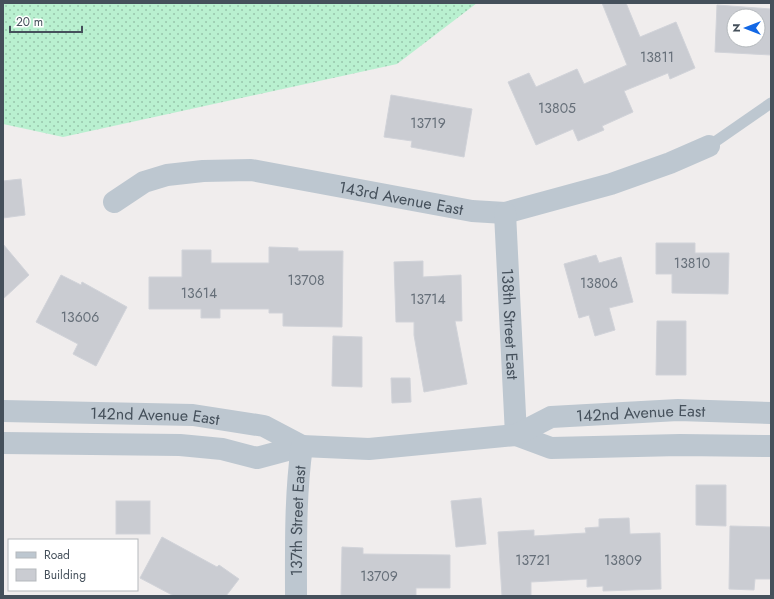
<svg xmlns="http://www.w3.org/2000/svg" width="774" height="599" viewBox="0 0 774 599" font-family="Jost,sans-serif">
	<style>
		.grass { fill: url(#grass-dots) }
		.building { fill: #caccd2; stroke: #d1d3d9; fill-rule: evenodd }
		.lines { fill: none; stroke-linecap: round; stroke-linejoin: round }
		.service { stroke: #bdc7d0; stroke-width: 11 }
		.minor { stroke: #bdc7d0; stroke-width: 22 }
		.labels { text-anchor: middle; stroke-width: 3; stroke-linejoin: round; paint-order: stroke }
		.number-label { font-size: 14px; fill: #666f79 }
		.street-label { font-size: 16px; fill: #45505b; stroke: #fff }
	</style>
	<defs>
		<pattern id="grass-dots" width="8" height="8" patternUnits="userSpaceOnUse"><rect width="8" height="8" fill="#b9f0d0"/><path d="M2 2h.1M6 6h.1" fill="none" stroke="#98c5ac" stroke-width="1.8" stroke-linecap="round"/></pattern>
	</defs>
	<rect width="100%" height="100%" fill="#f0eded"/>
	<path class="grass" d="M 3,3 L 477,3 L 397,64 L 63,137 L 3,124 Z"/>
	<g class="building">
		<path d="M 602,3 L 626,3 L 640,37 L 676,22 L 695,68 L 670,79 L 668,73 L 624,91 L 633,112 L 602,126 L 604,130 L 578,141 L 573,129 L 536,145 L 508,82 L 529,73 L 536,87 L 577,69 L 584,84 L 627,65 Z"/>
		<path d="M 717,5 L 771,9 L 771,55 L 715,52 ZM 734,16 L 758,16 L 758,40 L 734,40 Z"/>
		<path d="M 391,95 L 472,109 L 464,157 L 411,147 L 412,141 L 384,137 Z"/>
		<path d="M 21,179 L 25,215 L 3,218 L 3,181 Z"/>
		<path d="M 656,243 L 695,243 L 695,253 L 729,253 L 728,294 L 672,293 L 672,274 L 656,274 Z"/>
		<path d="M 3,244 L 29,275 L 3,299 Z"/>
		<path d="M 269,247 L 298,248 L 298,251 L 343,251 L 342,327 L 283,326 L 283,313 L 269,313 L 269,309 L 220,309 L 220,318 L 201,318 L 201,309 L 149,309 L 149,277 L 182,277 L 182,250 L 211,250 L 211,263 L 269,263 Z"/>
		<path d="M 596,255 L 599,263 L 621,257 L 633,302 L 609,308 L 615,330 L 595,336 L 589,315 L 579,318 L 564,264 Z"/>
		<path d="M 423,261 L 423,277 L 461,275 L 462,321 L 455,321 L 467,384 L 424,392 L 414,335 L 414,322 L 396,322 L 394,262 Z"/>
		<path d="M 61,275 L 81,285 L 82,282 L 127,307 L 96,366 L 73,354 L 78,344 L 36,322 Z"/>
		<path d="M 657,321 L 686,321 L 686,375 L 656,375 Z"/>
		<path d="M 333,336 L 362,337 L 362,387 L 332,386 Z"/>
		<path d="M 391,378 L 410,378 L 411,402 L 392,403 Z"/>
		<path d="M 696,485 L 726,485 L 726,526 L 696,525 Z"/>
		<path d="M 481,498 L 486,544 L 456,547 L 451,501 Z"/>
		<rect x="116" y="501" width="34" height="33"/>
		<path d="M 629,518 L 630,534 L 660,533 L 661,589 L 603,591 L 603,586 L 587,587 L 587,579 L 531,582 L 531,596 L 502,596 L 498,532 L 534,530 L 534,536 L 586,533 L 585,528 L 599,527 L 599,519 Z"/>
		<path d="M 730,526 L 771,527 L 771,579 L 755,579 L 754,590 L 729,589 Z"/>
		<path d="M 162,537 L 217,567 L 219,565 L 239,579 L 226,596 L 174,596 L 140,578 Z"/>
		<path d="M 342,547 L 363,548 L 363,554 L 450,555 L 450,588 L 416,588 L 416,596 L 341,596 Z"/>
	</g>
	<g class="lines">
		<path class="service" d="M 709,146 L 771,103"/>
		<g class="minor">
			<path id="s1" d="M 114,202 L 144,182 L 167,175 L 203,171 L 251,170 L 472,211 L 505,213 L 611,184 L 670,163 L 709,146"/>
			<path id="s2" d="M 505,213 L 516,435"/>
			<path id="s3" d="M 3,411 L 193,415 L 264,426 L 302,446 L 257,458 L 222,449 L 180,445 L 3,443"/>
			<path d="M 516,435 L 551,448 L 680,445 L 771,446"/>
			<path id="s4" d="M 296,596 C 296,545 295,496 302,446 L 369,449 L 516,435 L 551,417 L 678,410 L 771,413"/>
		</g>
	</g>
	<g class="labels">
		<g class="number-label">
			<text x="657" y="62">13811</text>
			<text x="557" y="113">13805</text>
			<text x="428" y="128">13719</text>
			<text x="692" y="268">13810</text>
			<text x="306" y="285">13708</text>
			<text x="599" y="288">13806</text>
			<text x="199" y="298">13614</text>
			<text x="428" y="304">13714</text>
			<text x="80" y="322">13606</text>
			<text x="533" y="565">13721</text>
			<text x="623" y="565">13809</text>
			<text x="379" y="581">13709</text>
		</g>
		<g class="street-label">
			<text dy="6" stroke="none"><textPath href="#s1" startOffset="297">143rd Avenue East</textPath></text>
			<text dy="6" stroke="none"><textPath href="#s2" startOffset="111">138th Street East</textPath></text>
			<text dy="6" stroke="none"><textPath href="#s4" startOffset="494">142nd Avenue East</textPath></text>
			<text dy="6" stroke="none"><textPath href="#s3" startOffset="152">142nd Avenue East</textPath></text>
			<text dy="6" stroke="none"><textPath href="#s4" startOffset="75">137th Street East</textPath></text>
		</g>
	</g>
	<rect width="774" height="599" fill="none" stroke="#45505b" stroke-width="8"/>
	<rect x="8" y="539" width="130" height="52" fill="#ffffff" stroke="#b5b9bd"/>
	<rect x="16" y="552" width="20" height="6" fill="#bdc7d0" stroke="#b5b9bd"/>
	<text x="44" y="559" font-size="12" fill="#45505b">Road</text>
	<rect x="16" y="569" width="20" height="12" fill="#caccd2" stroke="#b5b9bd"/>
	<text x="44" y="579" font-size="12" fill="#45505b">Building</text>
	<g transform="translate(746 28) rotate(270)"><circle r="19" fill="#ffffff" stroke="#b5b9bd"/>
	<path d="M0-3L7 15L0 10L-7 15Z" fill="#1267e5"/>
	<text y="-6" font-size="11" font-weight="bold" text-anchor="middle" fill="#45505b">N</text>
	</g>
	<path d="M10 26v6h72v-6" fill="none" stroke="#45505b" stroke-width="2"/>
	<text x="16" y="26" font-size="12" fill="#45505b" stroke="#ffffff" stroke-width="3" paint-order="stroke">20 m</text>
</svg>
